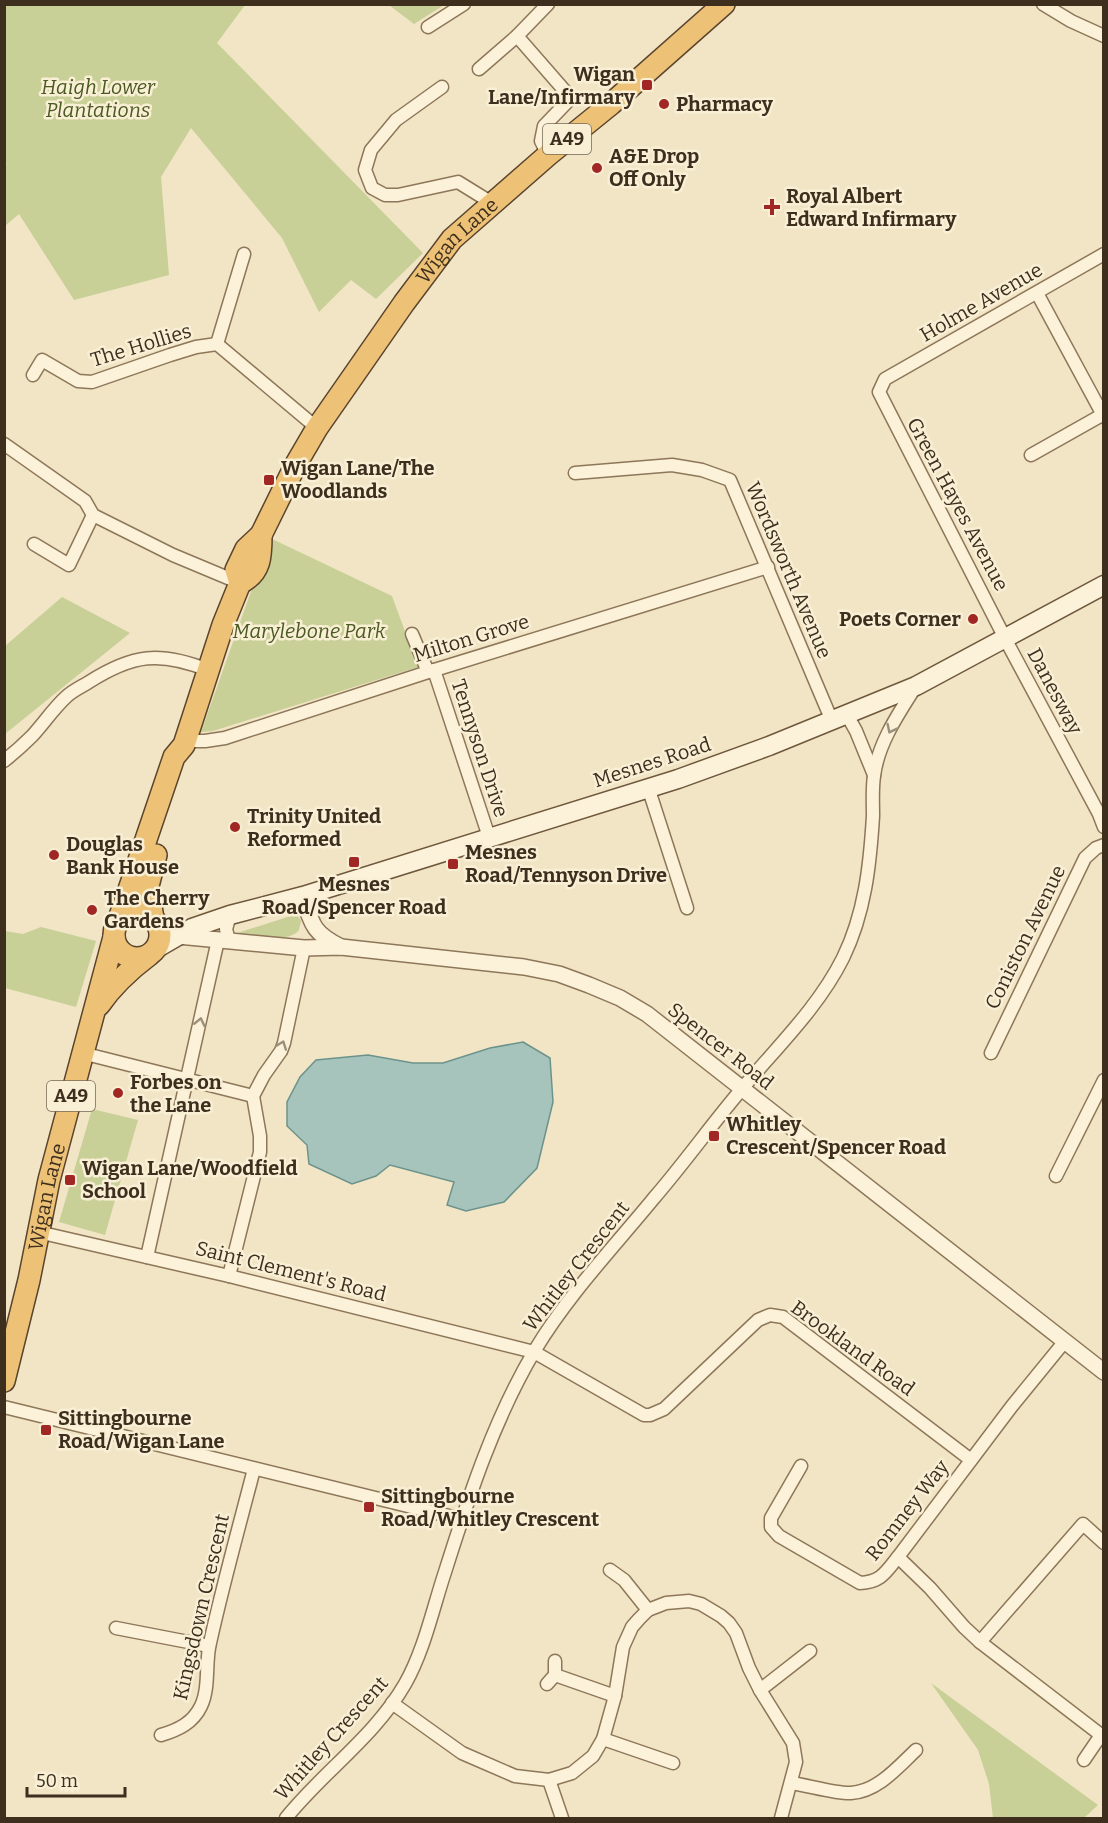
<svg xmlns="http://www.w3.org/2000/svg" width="1108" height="1823" viewBox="0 0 1108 1823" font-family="Bitter,serif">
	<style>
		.green { fill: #c8d097 }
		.water { fill: #a7c4bc; stroke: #6c938b; stroke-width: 1.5 }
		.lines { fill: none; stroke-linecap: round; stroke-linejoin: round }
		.minor-casing { stroke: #8e7659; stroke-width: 15 }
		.tertiary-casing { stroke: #8e7659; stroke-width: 18 }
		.secondary-casing { stroke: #6f573c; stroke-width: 21 }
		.trunk-casing { stroke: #5b442e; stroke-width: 24 }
		.minor { stroke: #fbf2d9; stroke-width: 12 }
		.tertiary { stroke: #fbf2d9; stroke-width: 15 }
		.secondary { stroke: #fbf2d9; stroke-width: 18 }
		.trunk { stroke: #eec276; stroke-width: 21 }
		.oneway { stroke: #9c907c }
		.poi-dot { fill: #a12725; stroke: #f8efd5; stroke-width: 2 }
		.labels { text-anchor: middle; stroke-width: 5; stroke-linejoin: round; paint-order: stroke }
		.shield { fill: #f8efd5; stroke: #756855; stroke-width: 1.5 }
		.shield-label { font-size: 18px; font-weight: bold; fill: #3d2e1e }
		.poi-label { font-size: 20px; font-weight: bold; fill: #3d2e1e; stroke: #f8efd5; text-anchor: start }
		.park-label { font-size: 20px; font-style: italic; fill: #4b5a23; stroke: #f8efd5 }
		.street-label { font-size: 20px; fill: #3d2e1e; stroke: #f8efd5 }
	</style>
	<rect width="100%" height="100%" fill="#f1e5c5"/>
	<g class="green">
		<path d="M 5,4 L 245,5 L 217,43 L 423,253 L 376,299 L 351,280 L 319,312 L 282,238 L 191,128 L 161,177 L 169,275 L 74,300 L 19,214 L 5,226 L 4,167 L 7,164 L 4,163 Z"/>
		<path d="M 389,5 L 444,5 L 414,24 Z"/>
		<path d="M 270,538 L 392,596 L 418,667 L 213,731 L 201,732 Z"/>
		<path d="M 62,597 L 130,633 L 5,734 L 5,646 Z"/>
		<path d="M 297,914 L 301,921 C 301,922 299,929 299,930 C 290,944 248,935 234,934 Z"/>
		<path d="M 41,927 L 96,941 L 76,1007 L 5,988 L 5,931 L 23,934 Z"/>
		<path d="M 92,1109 L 138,1120 L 105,1235 L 59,1222 Z"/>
		<path d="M 931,1683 L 1098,1805 L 1084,1818 L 993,1818 L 989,1784 L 978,1750 Z"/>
	</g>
	<path class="water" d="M 523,1042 L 550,1058 L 553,1102 L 537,1168 L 504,1202 L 466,1211 L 447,1205 L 454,1182 L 390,1165 L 376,1176 L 352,1184 L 309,1164 L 307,1145 L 287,1126 L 287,1102 L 300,1077 L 316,1060 L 368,1055 L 413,1063 L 443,1063 L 490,1048 Z"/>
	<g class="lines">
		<defs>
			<g id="minor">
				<path d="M 1043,4 L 1071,21 L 1104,36"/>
				<path d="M 428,27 L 464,4"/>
				<path d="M 517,36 L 571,98 L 544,126 L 541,141 L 548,155"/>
				<path d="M 479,69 L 517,36 L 548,4"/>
				<path d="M 442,87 L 396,120 L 371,150 L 365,170 L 372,188 L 385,195 L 398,195 L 458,182 L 492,203"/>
				<path d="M 1104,254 L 885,379 L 879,392 L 1009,646 L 1099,814 L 1104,827"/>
				<path d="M 1037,293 L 1104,417"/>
				<path d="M 217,344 L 244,254"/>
				<path d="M 33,375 L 42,360 L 78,381 L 92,382 L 170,355 L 196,347 L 217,344 L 317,428"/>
				<path d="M 4,444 L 85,501 L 93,515 L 173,555 L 240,583"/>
				<path d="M 1031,455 L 1102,415"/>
				<path d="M 575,473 L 672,465 L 702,470 L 730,480 L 832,721"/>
				<path d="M 34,544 L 69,565 L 93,515"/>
				<path d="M 412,634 L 428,672"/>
				<path d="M 434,670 L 489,837"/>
				<path d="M 847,715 L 856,731 L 874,775"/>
				<path d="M 185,741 L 205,741 L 225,738 L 428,672 L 768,567"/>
				<path d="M 4,761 C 14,753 23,745 32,736 C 44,723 53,709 66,697 C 72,691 81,687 89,682 C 133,654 160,651 208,670"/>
				<path d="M 648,787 L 687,908"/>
				<path d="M 229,941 L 226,929 L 230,915"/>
				<path d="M 82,1053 L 253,1096"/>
				<path d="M 991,1053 L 1085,858 L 1096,848 L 1104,845"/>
				<path d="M 1056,1176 L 1104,1080"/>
				<path d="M 38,1232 L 229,1276 L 534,1352 L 644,1415 L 650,1415 L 664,1409 L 758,1320 L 770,1315 L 783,1317 L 971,1460"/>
				<path d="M 147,1257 L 218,940"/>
				<path d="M 229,1276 L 260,1152 L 260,1136 L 253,1096 L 264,1075 L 281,1051 L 284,1043 L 304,948"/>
				<path d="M 4,1407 L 461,1519"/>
				<path d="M 801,1466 L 771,1518 L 771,1527 L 779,1536 L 860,1583 C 881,1582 886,1572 898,1557 L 1012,1406 L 1065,1341"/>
				<path d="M 898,1557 L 930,1588 L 964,1627 L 980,1642 L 1101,1735 L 1084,1760"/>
				<path d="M 610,1570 L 624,1580 L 648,1610"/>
				<path d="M 116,1628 L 209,1646"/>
				<path d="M 980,1642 L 1083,1524 L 1104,1543"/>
				<path d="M 555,1675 L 615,1696"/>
				<path d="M 547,1684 L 555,1675 L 555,1661"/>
				<path d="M 760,1690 L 810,1651"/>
				<path d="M 392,1703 L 462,1753 L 515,1776 L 549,1780 L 572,1773 L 593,1756 L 603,1739 L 615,1696 L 623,1647 L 632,1627 L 639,1619 L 648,1610 L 666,1603 L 689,1601 L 701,1604 L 721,1616 L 729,1623 L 736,1633 L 749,1668 L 760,1690 L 793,1743 L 796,1762 L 781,1818"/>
				<path d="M 161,1735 C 178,1730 193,1723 201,1706 C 210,1687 205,1662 210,1643 C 223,1584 239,1527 254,1469"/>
				<path d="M 603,1739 L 673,1763"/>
				<path d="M 549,1780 L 562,1818"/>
				<path d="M 791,1783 C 807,1785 837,1794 851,1793 C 878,1791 897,1768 916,1750"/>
				<path d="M 286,1818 C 323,1772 375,1736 405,1684 C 424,1651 433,1608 445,1572 C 469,1496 494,1419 535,1350 C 568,1295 613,1248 654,1198 C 686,1161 714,1121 746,1084 C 780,1044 819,1006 843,958 C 865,913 870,865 873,816 C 873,803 872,789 874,776 C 878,743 899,713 916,686"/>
			</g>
			<g id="tertiary">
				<path d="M 303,896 C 312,925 313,933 341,947"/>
				<path d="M 178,936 L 304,948 L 341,947 L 524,967 L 559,974 L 589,985 L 620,998 L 647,1014 L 1104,1372"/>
			</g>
			<path id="secondary" d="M 154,950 L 192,928 L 230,915 L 303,896 L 678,779 L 769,746 L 916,686 L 1104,585"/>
			<g id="trunk">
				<path d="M 240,583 C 261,573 261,556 261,535"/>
				<circle cx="137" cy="935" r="23"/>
				<path d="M 153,919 L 148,886 L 156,855"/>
				<path id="s1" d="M 118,922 L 174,757 L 184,745 L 223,625 L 240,583 L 236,570 L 246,549 L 261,535 L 296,464 L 317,428 L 404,303 L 452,239 L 548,155 L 611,104 L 724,4"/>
				<path d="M 99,1005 C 113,985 129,970 149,955"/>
				<path id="s2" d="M 4,1381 L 29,1280 L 49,1180 L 114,937"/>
			</g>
		</defs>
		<use href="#minor" class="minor-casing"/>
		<use href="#tertiary" class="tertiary-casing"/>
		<use href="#secondary" class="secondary-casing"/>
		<use href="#trunk" class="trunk-casing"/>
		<use href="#minor" class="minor"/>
		<use href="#tertiary" class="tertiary"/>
		<use href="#secondary" class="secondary"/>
		<use href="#trunk" class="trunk"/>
	</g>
	<defs><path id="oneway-chevron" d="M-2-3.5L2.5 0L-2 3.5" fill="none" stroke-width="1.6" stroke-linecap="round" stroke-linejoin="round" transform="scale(1.5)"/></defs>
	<g class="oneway">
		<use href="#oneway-chevron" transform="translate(891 729) rotate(116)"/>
		<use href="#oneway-chevron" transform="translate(200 1022) rotate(-77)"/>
		<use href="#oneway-chevron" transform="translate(282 1045) rotate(-70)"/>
	</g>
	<g class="poi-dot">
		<rect x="641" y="79" width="12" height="12" rx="3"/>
		<circle cx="664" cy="104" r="6"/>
		<circle cx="597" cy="168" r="6"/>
		<path d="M769 198h6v6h6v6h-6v6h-6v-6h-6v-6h6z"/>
		<rect x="263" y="474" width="12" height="12" rx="3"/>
		<circle cx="973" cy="619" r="6"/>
		<circle cx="235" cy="827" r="6"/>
		<circle cx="54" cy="855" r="6"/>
		<rect x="348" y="856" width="12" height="12" rx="3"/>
		<rect x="447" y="858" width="12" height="12" rx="3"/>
		<circle cx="92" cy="910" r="6"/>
		<circle cx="118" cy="1093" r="6"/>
		<rect x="708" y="1130" width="12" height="12" rx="3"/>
		<rect x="64" y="1174" width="12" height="12" rx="3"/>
		<rect x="40" y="1424" width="12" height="12" rx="3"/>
		<rect x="363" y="1501" width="12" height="12" rx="3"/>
	</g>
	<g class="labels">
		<g class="shield">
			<rect x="543" y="124" width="48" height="30" rx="4.5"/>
			<rect x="47" y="1081" width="48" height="30" rx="4.5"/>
		</g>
		<g class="shield-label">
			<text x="567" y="145">A49</text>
			<text x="71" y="1102">A49</text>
		</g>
		<g class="poi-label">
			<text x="635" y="81" text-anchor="end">Wigan<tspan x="635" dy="23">Lane/Infirmary</tspan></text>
			<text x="676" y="111">Pharmacy</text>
			<text x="609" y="163">A&amp;E Drop<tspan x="609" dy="23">Off Only</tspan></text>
			<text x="786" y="203">Royal Albert<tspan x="786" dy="23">Edward Infirmary</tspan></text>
			<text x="281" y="475">Wigan Lane/The<tspan x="281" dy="23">Woodlands</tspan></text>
			<text x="961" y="626" text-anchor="end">Poets Corner</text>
			<text x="247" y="823">Trinity United<tspan x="247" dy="23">Reformed</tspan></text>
			<text x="66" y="851">Douglas<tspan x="66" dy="23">Bank House</tspan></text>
			<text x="465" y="859">Mesnes<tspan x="465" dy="23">Road/Tennyson Drive</tspan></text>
			<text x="354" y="891" text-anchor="middle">Mesnes<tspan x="354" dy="23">Road/Spencer Road</tspan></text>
			<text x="104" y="905">The Cherry<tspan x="104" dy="23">Gardens</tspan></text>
			<text x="130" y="1089">Forbes on<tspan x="130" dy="23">the Lane</tspan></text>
			<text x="726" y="1131">Whitley<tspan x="726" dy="23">Crescent/Spencer Road</tspan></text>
			<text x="82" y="1175">Wigan Lane/Woodfield<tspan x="82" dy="23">School</tspan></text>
			<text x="58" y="1425">Sittingbourne<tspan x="58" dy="23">Road/Wigan Lane</tspan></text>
			<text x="381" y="1503">Sittingbourne<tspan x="381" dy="23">Road/Whitley Crescent</tspan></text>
		</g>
		<g class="park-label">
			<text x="98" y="94">Haigh Lower<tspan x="98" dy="23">Plantations</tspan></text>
			<text x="309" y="638">Marylebone Park</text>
		</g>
		<g class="street-label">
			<text dy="7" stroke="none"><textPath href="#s1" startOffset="774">Wigan Lane</textPath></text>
			<text transform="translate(981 302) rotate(-30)" y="7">Holme Avenue</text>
			<text transform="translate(141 345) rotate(-17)" y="7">The Hollies</text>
			<text transform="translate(958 504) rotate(62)" y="7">Green Hayes Avenue</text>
			<text transform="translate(789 570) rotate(67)" y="7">Wordsworth Avenue</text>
			<text transform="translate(471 638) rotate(-17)" y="7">Milton Grove</text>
			<text transform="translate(1055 691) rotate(62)" y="7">Danesway</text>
			<text transform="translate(480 748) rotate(72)" y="7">Tennyson Drive</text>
			<text transform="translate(652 762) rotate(-18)" y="7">Mesnes Road</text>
			<text transform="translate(1025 937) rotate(-64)" y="7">Coniston Avenue</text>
			<text transform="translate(721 1046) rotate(38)" y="7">Spencer Road</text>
			<text dy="7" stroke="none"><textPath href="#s2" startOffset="189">Wigan Lane</textPath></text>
			<text transform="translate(576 1266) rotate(-52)" y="7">Whitley Crescent</text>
			<text transform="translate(291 1271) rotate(14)" y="7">Saint Clement's Road</text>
			<text transform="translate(853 1348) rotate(36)" y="7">Brookland Road</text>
			<text transform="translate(907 1510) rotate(-52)" y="7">Romney Way</text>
			<text transform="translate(201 1607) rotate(-77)" y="7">Kingsdown Crescent</text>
			<text transform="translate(331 1738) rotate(-48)" y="7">Whitley Crescent</text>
		</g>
	</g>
	<rect width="1108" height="1823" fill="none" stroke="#3d2e1e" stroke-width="12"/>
	<path d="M27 1787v9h98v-9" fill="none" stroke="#3d2e1e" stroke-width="3"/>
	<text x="36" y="1787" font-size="18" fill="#3d2e1e" stroke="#f8efd5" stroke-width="4.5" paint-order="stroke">50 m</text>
</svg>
